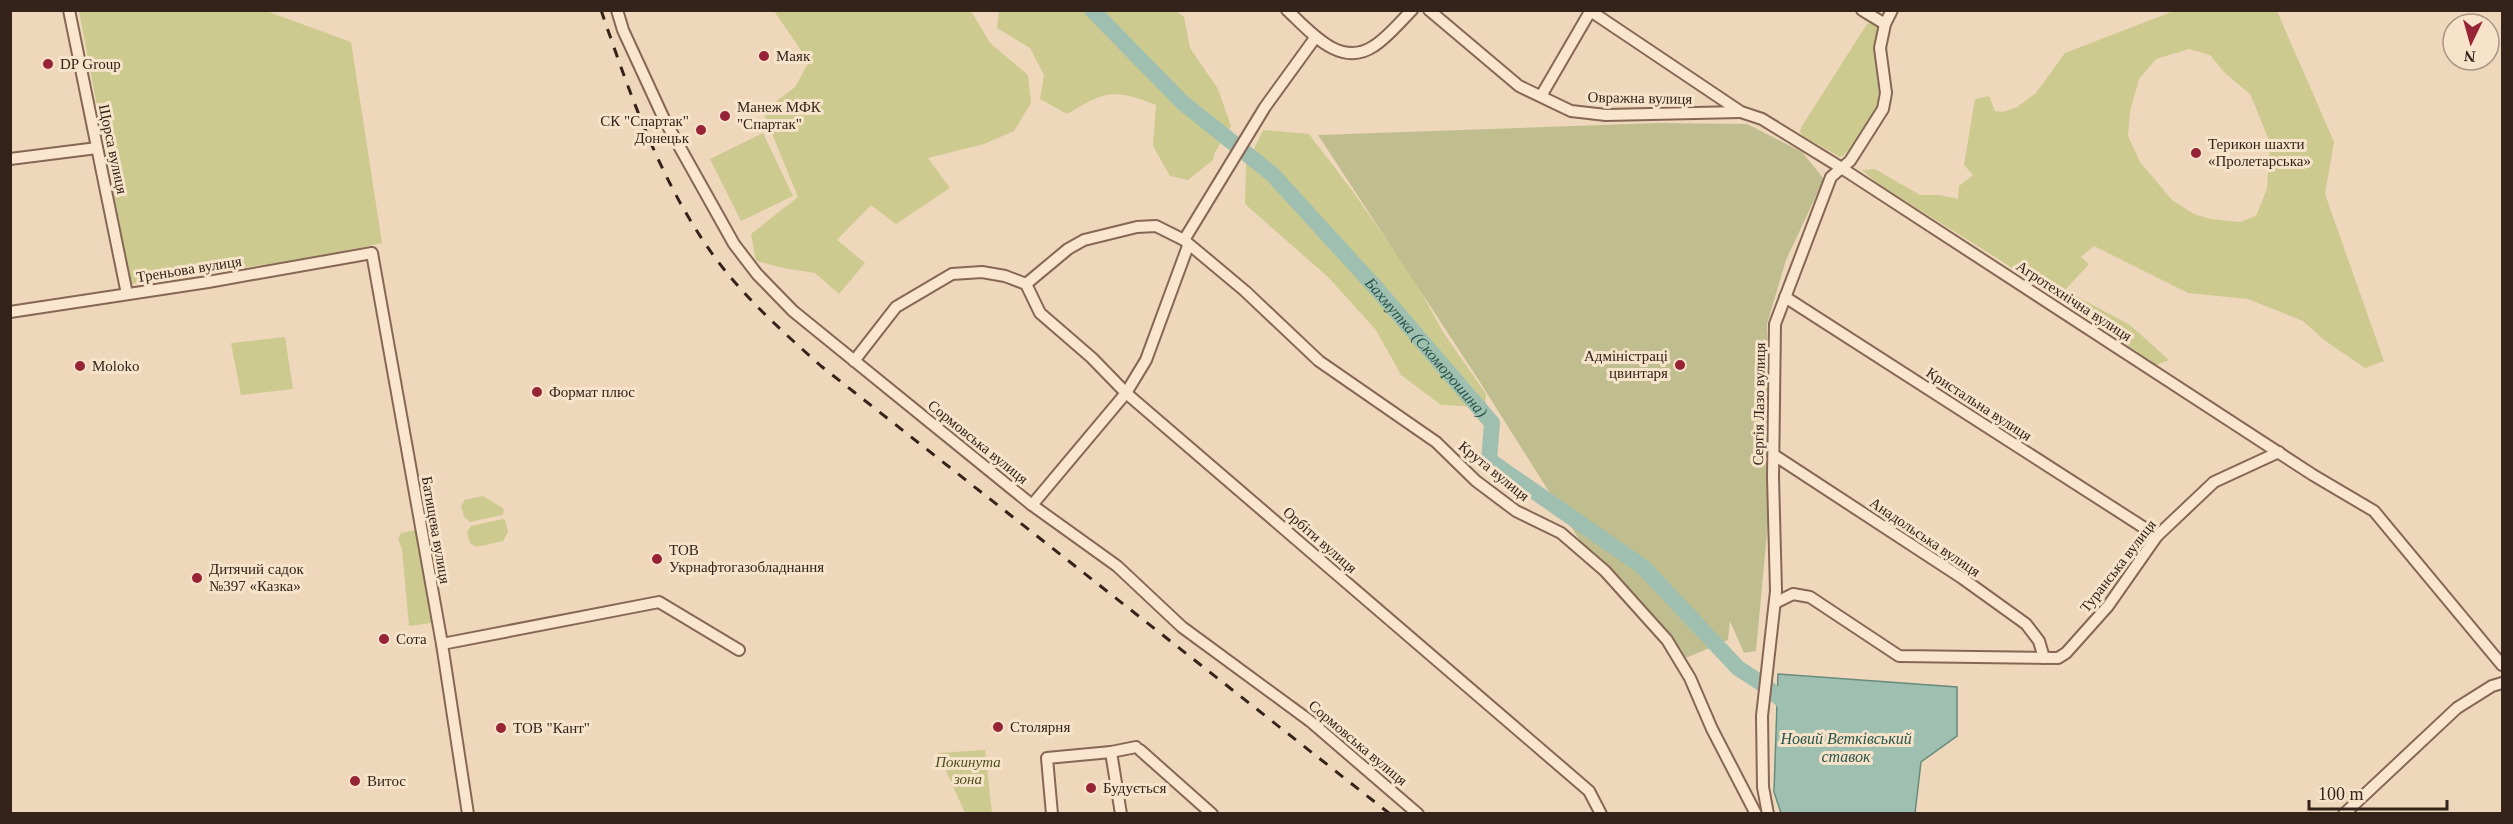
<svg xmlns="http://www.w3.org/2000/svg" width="2513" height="824" viewBox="0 0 2513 824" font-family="Georgia,serif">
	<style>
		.green { fill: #ccca8f; fill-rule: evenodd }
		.cemetery { fill: #c0be8f }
		.water { fill: #9fbfb1; stroke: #678c7d; stroke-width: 1.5 }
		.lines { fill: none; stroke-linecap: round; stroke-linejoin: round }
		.river { stroke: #9fbfb1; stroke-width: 16 }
		.minor-casing { stroke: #866755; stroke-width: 14 }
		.minor { stroke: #fae6ce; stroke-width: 10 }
		.rail { stroke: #34231a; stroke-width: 3; stroke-dasharray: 10 10; stroke-linecap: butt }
		.poi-dot { fill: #962336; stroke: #f6e3ca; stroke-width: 2 }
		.labels { text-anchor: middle; stroke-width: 6; stroke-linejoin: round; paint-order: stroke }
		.poi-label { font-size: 15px; fill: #34231a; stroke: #f6e3ca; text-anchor: start }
		.street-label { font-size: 15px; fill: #34231a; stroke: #f6e3ca }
		.park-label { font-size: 15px; font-style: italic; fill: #4d5120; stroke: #f6e3ca }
		.water-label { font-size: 16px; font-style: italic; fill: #29554b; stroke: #f6e3ca }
	</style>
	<rect width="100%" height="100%" fill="#efd7bb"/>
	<g class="green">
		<path d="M 79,11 L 266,11 L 351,42 L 382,243 L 304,259 L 131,284 Z"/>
		<path d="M 774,11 L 971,11 L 990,43 L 1028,75 L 1031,103 L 1014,131 L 984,144 L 928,158 L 950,188 L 896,224 L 871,205 L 837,240 L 865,263 L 839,294 L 815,273 L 783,268 L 756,261 L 751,234 L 798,197 L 763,112 L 795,87 L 809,62 Z"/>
		<path d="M 999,11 L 1176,11 L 1184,17 L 1190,48 L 1218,89 L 1231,126 L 1214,154 L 1213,160 L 1188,180 L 1170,176 L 1153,146 L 1156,105 C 1113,88 1105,91 1067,114 L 1040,99 L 1044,75 L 1030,48 L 997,28 Z"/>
		<path d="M 2174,11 L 2277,11 L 2334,142 L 2325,194 L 2384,361 L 2365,368 L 2324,340 L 2303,321 L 2248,299 L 2188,293 L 2094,246 L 2081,257 L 2089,264 L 2065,290 L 2130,325 L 2169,360 L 2156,365 L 2000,260 L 1878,184 L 1862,170 L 1875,169 L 1920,195 L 1940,195 L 1958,199 L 1959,186 L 1973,175 L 1964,165 L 1975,99 L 1989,96 L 1995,111 L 2003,112 L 2017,107 L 2036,93 L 2065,53 ZM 2189,49 L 2210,55 L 2225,73 L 2250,94 L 2258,113 L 2270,143 L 2267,189 L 2256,216 L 2240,222 L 2211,219 L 2194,214 L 2172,200 L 2140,162 L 2128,136 L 2130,111 L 2139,79 L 2156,59 Z"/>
		<path d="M 1873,22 L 1881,27 C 1879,36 1875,45 1875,54 C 1875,69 1883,86 1879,101 C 1877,111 1849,155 1840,157 L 1803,136 L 1800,132 L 1802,126 L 1867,24 Z"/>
		<path d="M 1263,130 L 1309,134 L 1351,189 L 1412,276 L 1443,332 L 1486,394 L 1485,407 L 1441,405 L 1401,375 L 1376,330 L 1328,277 L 1245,204 L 1246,165 Z"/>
		<path d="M 763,133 L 793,196 L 741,221 L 710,159 Z"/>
		<path d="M 285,337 L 293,389 L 241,395 L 231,343 Z"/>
		<path d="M 483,496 L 503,508 L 504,512 L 502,515 L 470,522 L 464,517 L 461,506 L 465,500 Z"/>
		<path d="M 503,519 L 505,520 L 508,532 L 503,541 L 476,547 L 470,543 L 467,532 L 471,526 Z"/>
		<path d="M 415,530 L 418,533 L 434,617 L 431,623 L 409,626 L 402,549 L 398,539 L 401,533 Z"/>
		<path d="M 985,750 L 992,813 L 965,813 L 938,753 Z"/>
	</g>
	<path class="cemetery" d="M 1658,123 L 1747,124 L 1802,152 L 1824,179 L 1786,260 L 1767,324 L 1770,501 L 1756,651 L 1744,653 L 1730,621 L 1728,640 L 1686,658 L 1625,586 L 1582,544 L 1478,379 L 1318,135 Z"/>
	<path class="water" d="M 1778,674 L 1957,687 L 1957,736 L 1921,762 L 1915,813 L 1781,813 L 1774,792 Z"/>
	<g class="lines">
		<path class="river" id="s1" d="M 1092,10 L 1182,102 L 1272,174 L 1377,289 L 1492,423 L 1489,460 L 1643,567 L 1738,668 L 1764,685 L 1794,710"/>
		<defs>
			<g id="minor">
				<path d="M 69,10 L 127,294"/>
				<path d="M 617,10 L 623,30 L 664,119 L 734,244 L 757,274 L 793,311 L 1032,505 L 1117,566 L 1182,627 L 1310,721 L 1418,814"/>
				<path d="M 1287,10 C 1310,31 1340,69 1374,46 C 1388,37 1400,22 1412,10"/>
				<path d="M 1429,10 L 1519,86 L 1571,111 L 1606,115 L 1740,112"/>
				<path d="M 1589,10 L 1741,112 L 1762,119 L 1840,167 L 2313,475 L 2374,511 L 2502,665"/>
				<path d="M 1862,10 L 1885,24"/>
				<path d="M 1541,96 L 1591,10"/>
				<path d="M 10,159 L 97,148"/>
				<path d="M 1184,240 L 1265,107 L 1315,38"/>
				<path d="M 1026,284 L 1040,313 L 1092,358 L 1126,393 L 1589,791 L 1601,814"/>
				<path d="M 1785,297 L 2157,536"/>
				<path d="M 10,312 L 208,282 L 372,253 L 442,644 L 468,814"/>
				<path d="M 854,361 L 896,307 L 952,274 L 982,272 L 1005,276 L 1026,284 L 1068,249 L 1084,240 L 1137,227 L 1156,226 L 1184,240 L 1245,291 L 1319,361 L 1436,442 L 1476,481 L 1516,511 L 1561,533 L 1605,571 L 1667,640 L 1690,678 L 1712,729 L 1756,814"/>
				<path d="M 1774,455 L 1962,578 L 2026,624 L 2039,641 L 2044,658"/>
				<path d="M 1032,505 L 1126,393 L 1146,360 L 1188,246"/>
				<path d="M 1775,603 L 1793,594 L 1810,597 L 1899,656 L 2058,658 L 2066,653 L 2108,606 L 2157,536 L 2214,482 L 2279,452"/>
				<path d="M 442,644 L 659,602 L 739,650"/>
				<path d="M 1140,750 L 1212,814"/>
				<path d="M 1052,814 L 1047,758 L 1111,752"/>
				<path d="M 1121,814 L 1111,752 L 1136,747"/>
				<path d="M 1768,814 L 1763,787 L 1762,716 L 1776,591 L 1773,477 L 1775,324 L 1831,177 L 1850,161 L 1883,109 L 1886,93 L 1880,48 L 1885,24 L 1892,10"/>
				<path d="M 2344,814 L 2457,708 L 2492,686 L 2502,683"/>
			</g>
		</defs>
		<use href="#minor" class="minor-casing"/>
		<use href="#minor" class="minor"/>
		<path class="rail" d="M 601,10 C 631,97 661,184 716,259 C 746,299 784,333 821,366 L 1390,814"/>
	</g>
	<g class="poi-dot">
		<circle cx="764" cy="56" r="6"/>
		<circle cx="48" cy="64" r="6"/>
		<circle cx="725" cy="116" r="6"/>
		<circle cx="701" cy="130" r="6"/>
		<circle cx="2196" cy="153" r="6"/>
		<circle cx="1680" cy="365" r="6"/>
		<circle cx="80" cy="366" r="6"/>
		<circle cx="537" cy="392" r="6"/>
		<circle cx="657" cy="559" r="6"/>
		<circle cx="197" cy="578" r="6"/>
		<circle cx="384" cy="639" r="6"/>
		<circle cx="998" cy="727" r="6"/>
		<circle cx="501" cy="728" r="6"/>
		<circle cx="355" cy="781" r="6"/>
		<circle cx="1091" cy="788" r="6"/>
	</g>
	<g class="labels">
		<g class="poi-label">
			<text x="776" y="61">Маяк</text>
			<text x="60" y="69">DP Group</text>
			<text x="737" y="112">Манеж МФК<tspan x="737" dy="17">"Спартак"</tspan></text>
			<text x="689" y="126" text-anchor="end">СК "Спартак"<tspan x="689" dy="17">Донецьк</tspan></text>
			<text x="2208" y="149">Терикон шахти<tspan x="2208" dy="17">«Пролетарська»</tspan></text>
			<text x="1668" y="361" text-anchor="end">Адміністраці<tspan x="1668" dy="17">цвинтаря</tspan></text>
			<text x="92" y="371">Moloko</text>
			<text x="549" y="397">Формат плюс</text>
			<text x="669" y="555">ТОВ<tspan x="669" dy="17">Укрнафтогазобладнання</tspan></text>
			<text x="209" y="574">Дитячий садок<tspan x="209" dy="17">№397 «Казка»</tspan></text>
			<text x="396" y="644">Сота</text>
			<text x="1010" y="732">Столярня</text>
			<text x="513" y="733">ТОВ "Кант"</text>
			<text x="367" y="786">Витос</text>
			<text x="1103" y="793">Будується</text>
		</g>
		<g class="street-label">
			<text transform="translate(1640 98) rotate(1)" y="5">Овражна вулиця</text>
			<text transform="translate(113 149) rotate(78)" y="5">Щорса вулиця</text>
			<text transform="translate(189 269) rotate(-9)" y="5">Треньова вулиця</text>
			<text transform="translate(2074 301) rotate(33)" y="5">Агротехнічна вулиця</text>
			<text transform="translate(1759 404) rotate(-89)" y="5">Сергія Лазо вулиця</text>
			<text transform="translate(1979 404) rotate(33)" y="5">Кристальна вулиця</text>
			<text transform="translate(978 442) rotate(39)" y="5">Сормовська вулиця</text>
			<text transform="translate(1494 471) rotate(39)" y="5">Крута вулиця</text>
			<text transform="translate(436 530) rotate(80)" y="5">Батищева вулиця</text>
			<text transform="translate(1925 537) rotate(34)" y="5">Анадольська вулиця</text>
			<text transform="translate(1320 540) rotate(41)" y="5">Орбіти вулиця</text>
			<text transform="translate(2118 566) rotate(-52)" y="5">Туранська вулиця</text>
			<text transform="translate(1358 743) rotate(40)" y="5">Сормовська вулиця</text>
		</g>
		<g class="park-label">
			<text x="968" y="767">Покинута<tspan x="968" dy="17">зона</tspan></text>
		</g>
		<g class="water-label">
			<text dy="6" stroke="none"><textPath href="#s1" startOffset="476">Бахмутка (Скоморошина)</textPath></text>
			<text x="1846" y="744">Новий Ветківський<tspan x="1846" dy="18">ставок</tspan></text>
		</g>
	</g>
	<rect width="2513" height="824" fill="none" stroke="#34231a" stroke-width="24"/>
	<g transform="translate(2471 42) rotate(185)"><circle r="28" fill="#f6e3ca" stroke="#a89684" stroke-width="1.5"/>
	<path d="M0-4.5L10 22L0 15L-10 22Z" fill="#962336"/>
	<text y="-9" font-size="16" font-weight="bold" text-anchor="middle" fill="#34231a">N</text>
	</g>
	<path d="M2309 800v9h138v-9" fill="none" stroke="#34231a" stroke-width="3"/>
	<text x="2318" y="800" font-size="18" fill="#34231a" stroke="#f6e3ca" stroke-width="4.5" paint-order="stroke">100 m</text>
</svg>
